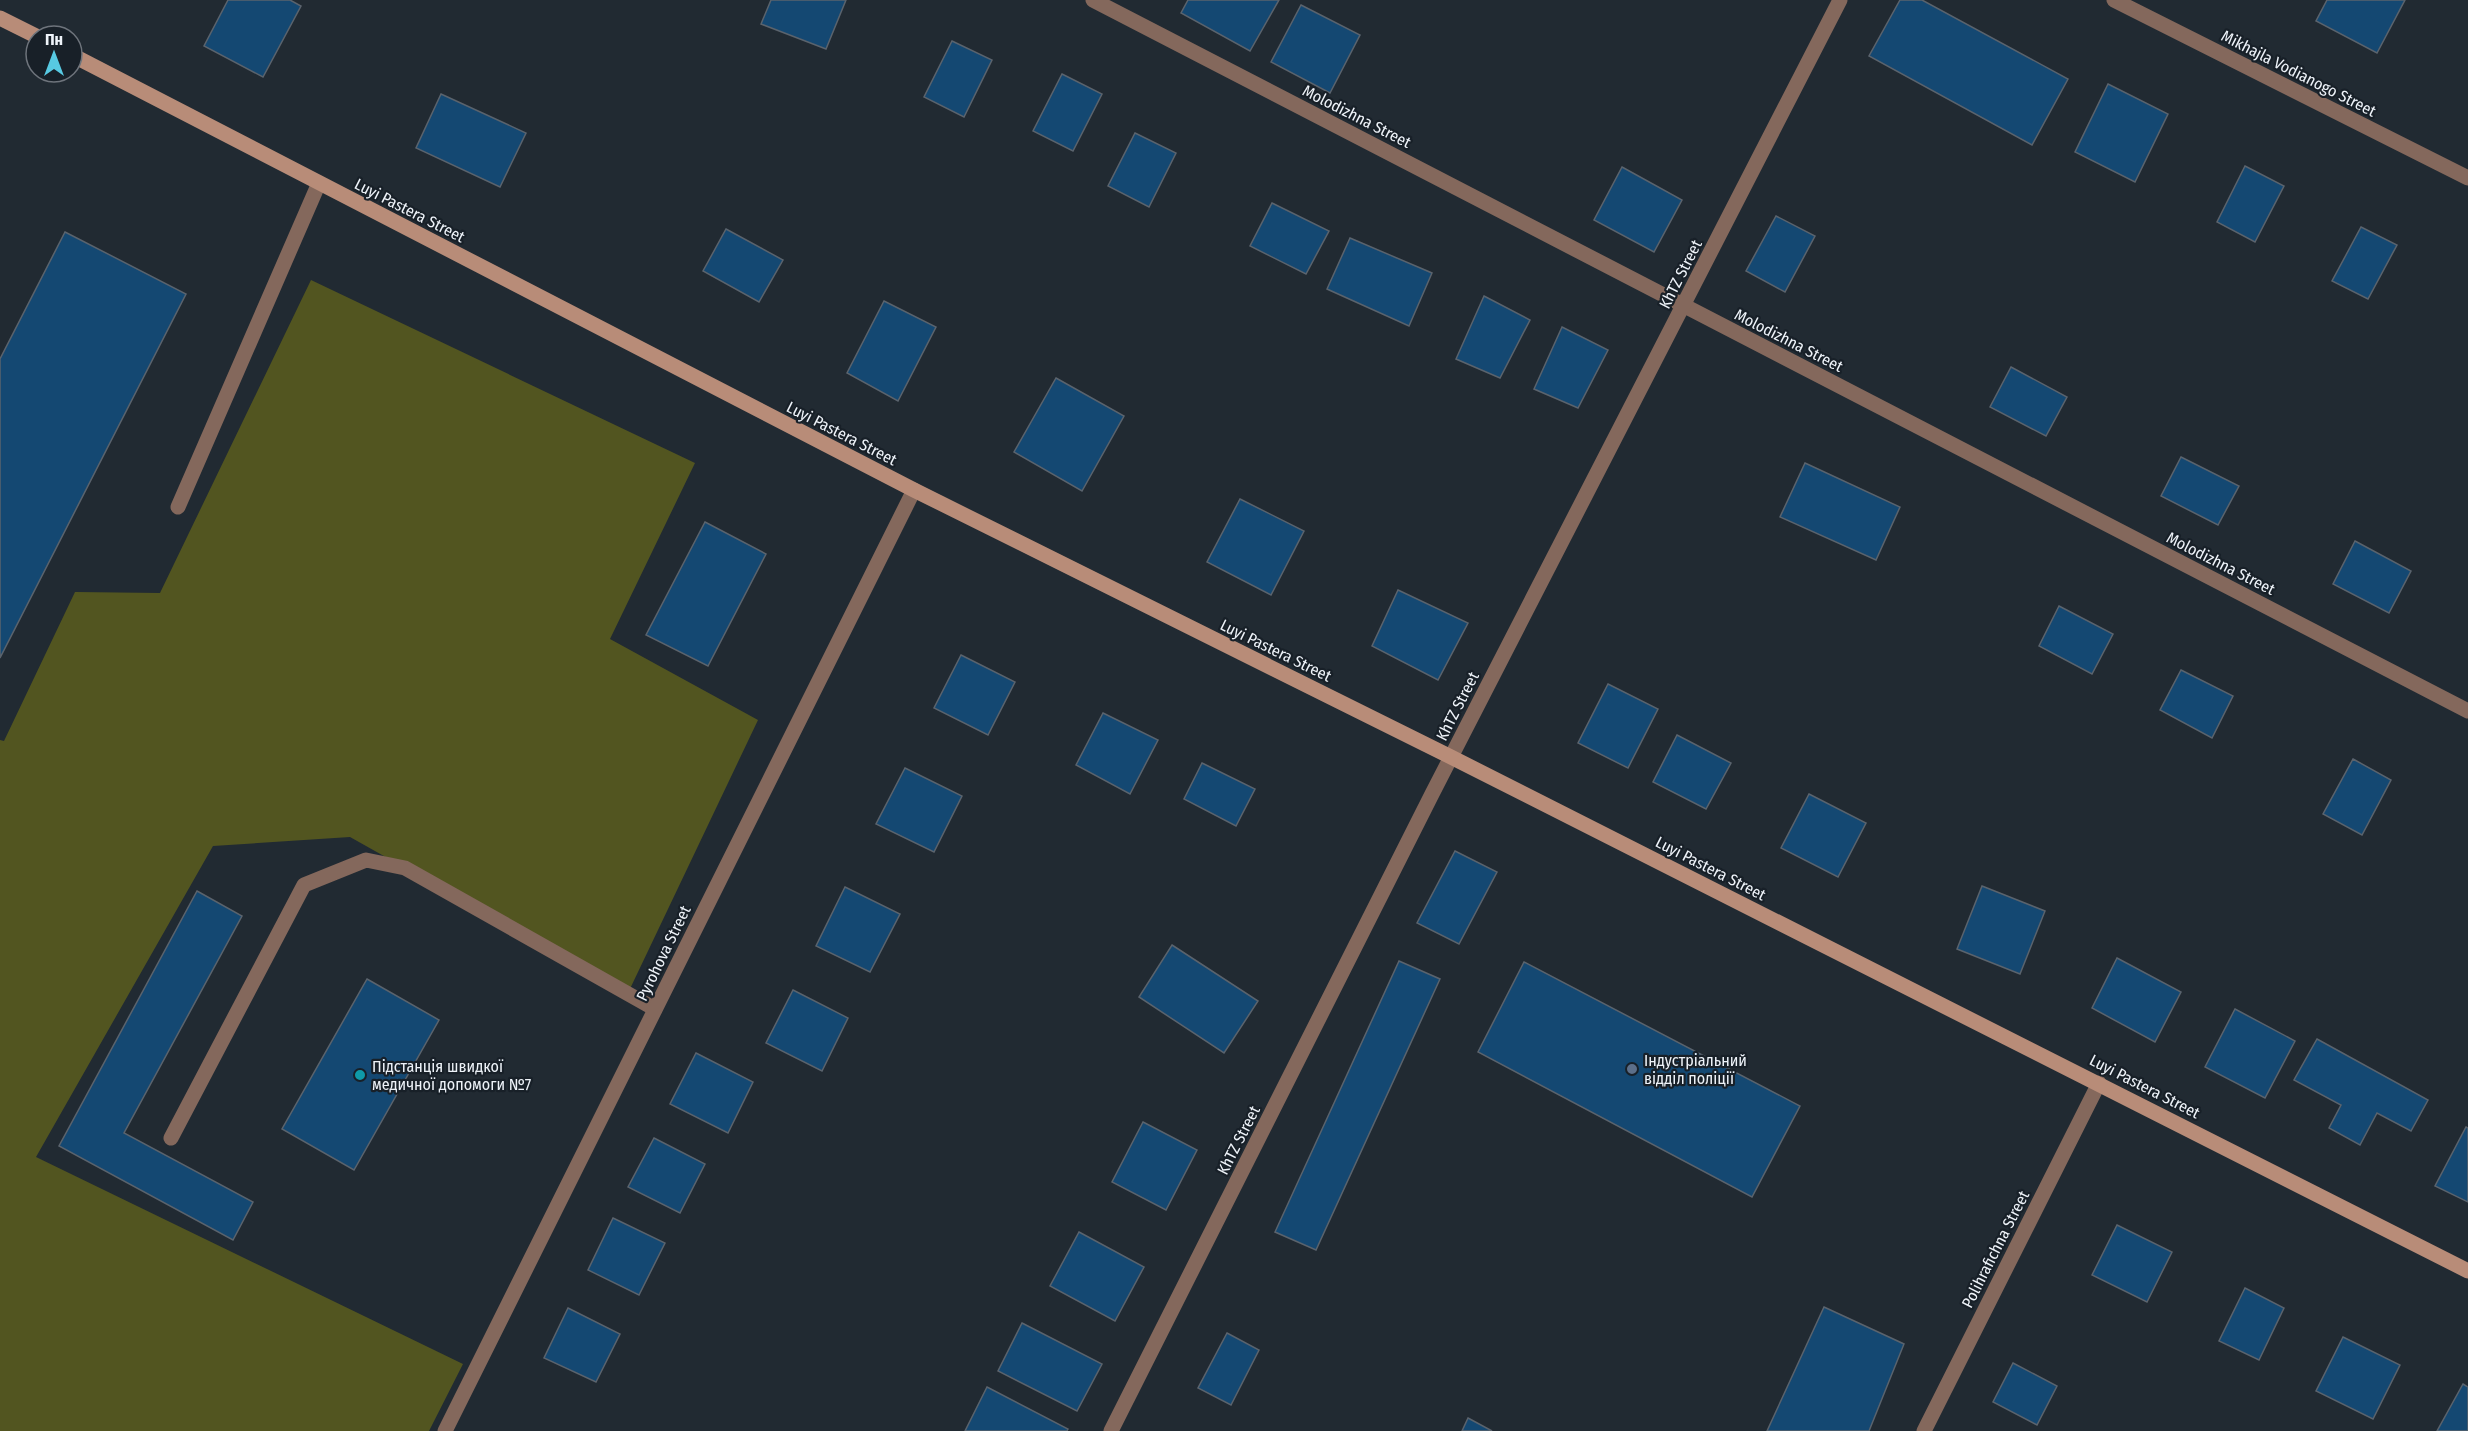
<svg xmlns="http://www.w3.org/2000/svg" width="2468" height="1431" viewBox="0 0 2468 1431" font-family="'Fira Sans Condensed',sans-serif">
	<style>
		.green { fill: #525520 }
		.building { fill: #144872; stroke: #5a636d; stroke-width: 1.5 }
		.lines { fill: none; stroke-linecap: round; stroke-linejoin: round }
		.lane { stroke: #84685c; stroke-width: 15 }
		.street { stroke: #84685c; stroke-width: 15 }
		.secondary { stroke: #b88c78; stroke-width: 15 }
		.service-dot { fill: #5c6f8a; stroke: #182028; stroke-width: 2 }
		.culture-dot { fill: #0f9aa8; stroke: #182028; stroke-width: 2 }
		.labels { text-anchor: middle; stroke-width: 4.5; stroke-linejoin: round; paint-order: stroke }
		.street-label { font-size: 16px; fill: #eef3f9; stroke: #182028 }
		.poi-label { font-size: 16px; fill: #eef3f9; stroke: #182028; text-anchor: start }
	</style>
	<rect width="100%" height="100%" fill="#212a32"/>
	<path class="green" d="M 311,280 L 695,463 L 610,639 L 758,720 L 628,993 L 350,837 L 213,846 L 36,1157 L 463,1364 L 429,1431 L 0,1431 L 0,740 L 4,741 L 75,592 L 160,593 Z"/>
	<g class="building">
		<path d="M 228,0 L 290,0 L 301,6 L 263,77 L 204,46 Z"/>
		<path d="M 771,0 L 846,0 L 826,49 L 761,24 Z"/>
		<path d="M 1188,0 L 1279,0 L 1250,51 L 1181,13 Z"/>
		<path d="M 1900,0 L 1922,0 L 2068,79 L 2032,145 L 1869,56 Z"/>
		<path d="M 2327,0 L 2405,0 L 2377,53 L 2316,21 Z"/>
		<path d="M 1301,5 L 1360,35 L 1330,93 L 1271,62 Z"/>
		<path d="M 952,41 L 992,60 L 964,117 L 924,97 Z"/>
		<path d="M 1062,74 L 1102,94 L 1073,151 L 1033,131 Z"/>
		<path d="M 2108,84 L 2168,114 L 2135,182 L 2075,152 Z"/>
		<path d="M 441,94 L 526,133 L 500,187 L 416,148 Z"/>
		<path d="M 1135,133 L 1176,153 L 1149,207 L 1108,186 Z"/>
		<path d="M 2245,166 L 2284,186 L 2255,242 L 2217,222 Z"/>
		<path d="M 1622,167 L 1682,200 L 1654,252 L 1594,220 Z"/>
		<path d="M 1272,203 L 1329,231 L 1306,274 L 1250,246 Z"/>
		<path d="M 1776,216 L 1815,236 L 1785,292 L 1746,271 Z"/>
		<path d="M 2361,227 L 2397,245 L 2368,299 L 2332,281 Z"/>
		<path d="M 726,229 L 783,260 L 759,302 L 703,271 Z"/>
		<path d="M 65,232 L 186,294 L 0,658 L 0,359 Z"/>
		<path d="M 1350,238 L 1432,273 L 1409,326 L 1327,289 Z"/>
		<path d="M 1484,296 L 1530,320 L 1500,378 L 1456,359 Z"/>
		<path d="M 884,301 L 936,327 L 898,401 L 847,373 Z"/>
		<path d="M 1562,327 L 1608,350 L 1578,408 L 1534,389 Z"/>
		<path d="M 2011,367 L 2067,397 L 2046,436 L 1990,407 Z"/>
		<path d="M 1056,378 L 1124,416 L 1082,491 L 1014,452 Z"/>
		<path d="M 2181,457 L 2239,486 L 2218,525 L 2161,496 Z"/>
		<path d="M 1805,463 L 1900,507 L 1876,560 L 1780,517 Z"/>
		<path d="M 1240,499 L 1304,531 L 1271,595 L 1207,562 Z"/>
		<path d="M 705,522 L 766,554 L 708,666 L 646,635 Z"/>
		<path d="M 2355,541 L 2411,571 L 2389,613 L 2333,584 Z"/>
		<path d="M 1398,590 L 1468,623 L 1438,680 L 1372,646 Z"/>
		<path d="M 2059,606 L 2113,634 L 2092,674 L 2039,646 Z"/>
		<path d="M 961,655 L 1015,682 L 988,735 L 934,708 Z"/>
		<path d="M 2181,670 L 2233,696 L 2212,738 L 2160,710 Z"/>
		<path d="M 1608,684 L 1658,709 L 1628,768 L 1578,743 Z"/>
		<path d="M 1103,713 L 1158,740 L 1130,794 L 1076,765 Z"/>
		<path d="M 1677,735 L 1731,763 L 1706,809 L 1653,782 Z"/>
		<path d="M 2353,759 L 2391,780 L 2362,835 L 2323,814 Z"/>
		<path d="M 1202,763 L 1255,789 L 1236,826 L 1184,799 Z"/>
		<path d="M 905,768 L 962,796 L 934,852 L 876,824 Z"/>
		<path d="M 1809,794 L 1866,823 L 1838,877 L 1781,848 Z"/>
		<path d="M 1455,851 L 1497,872 L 1459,944 L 1417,923 Z"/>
		<path d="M 1982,886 L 2045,911 L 2020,974 L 1957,949 Z"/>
		<path d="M 845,887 L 900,914 L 870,972 L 816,946 Z"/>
		<path d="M 197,891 L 242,916 L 124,1133 L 253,1202 L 233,1240 L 59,1146 Z"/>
		<path d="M 1172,945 L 1258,1001 L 1224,1053 L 1139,997 Z"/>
		<path d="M 2117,958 L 2181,992 L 2155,1042 L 2092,1008 Z"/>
		<path d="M 1399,961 L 1440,979 L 1316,1250 L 1275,1232 Z"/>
		<path d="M 1524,962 L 1800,1106 L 1752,1197 L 1478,1052 Z"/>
		<path d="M 367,979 L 439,1020 L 354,1170 L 282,1129 Z"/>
		<path d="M 793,990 L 848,1018 L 822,1071 L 766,1043 Z"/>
		<path d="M 2235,1009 L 2295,1041 L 2265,1098 L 2205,1067 Z"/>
		<path d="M 2317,1039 L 2428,1100 L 2411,1131 L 2377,1113 L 2360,1145 L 2329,1128 L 2341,1105 L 2294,1080 Z"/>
		<path d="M 696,1053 L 753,1082 L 728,1133 L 670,1104 Z"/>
		<path d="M 1143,1122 L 1197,1150 L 1166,1210 L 1112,1182 Z"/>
		<path d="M 2466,1127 L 2468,1128 L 2468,1202 L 2435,1186 Z"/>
		<path d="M 654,1138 L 705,1164 L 680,1213 L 628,1187 Z"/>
		<path d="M 613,1218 L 665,1243 L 639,1295 L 588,1270 Z"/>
		<path d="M 2117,1225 L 2172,1252 L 2147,1302 L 2092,1275 Z"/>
		<path d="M 1079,1232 L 1144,1267 L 1115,1321 L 1050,1286 Z"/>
		<path d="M 2245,1288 L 2284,1308 L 2259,1360 L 2219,1341 Z"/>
		<path d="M 1824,1307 L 1904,1344 L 1869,1431 L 1767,1431 Z"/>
		<path d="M 568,1308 L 620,1334 L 596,1382 L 544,1358 Z"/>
		<path d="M 1022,1323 L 1102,1364 L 1077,1411 L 998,1371 Z"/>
		<path d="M 1227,1333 L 1259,1350 L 1231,1405 L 1198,1388 Z"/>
		<path d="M 2343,1337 L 2400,1365 L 2373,1419 L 2316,1391 Z"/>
		<path d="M 2013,1363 L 2057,1386 L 2037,1425 L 1993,1402 Z"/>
		<path d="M 2463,1384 L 2468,1387 L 2468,1431 L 2437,1431 Z"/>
		<path d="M 987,1387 L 1068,1429 L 1067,1431 L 965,1431 Z"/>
		<path d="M 1468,1418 L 1492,1431 L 1462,1431 Z"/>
	</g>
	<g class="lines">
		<g class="lane">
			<path d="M 178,507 L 319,183"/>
			<path d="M 171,1138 L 304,885 L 366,860 L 405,868 L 655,1009"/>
		</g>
		<g class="street">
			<path d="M 1093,0 L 2468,711"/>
			<path d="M 2114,0 L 2468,178"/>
			<path d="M 445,1431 L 914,490"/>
			<path d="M 1111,1431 L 1432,794 L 1840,0"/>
			<path d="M 1924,1431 L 2099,1083"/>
		</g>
		<g class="secondary">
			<path d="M 0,18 L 36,36"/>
			<path d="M 72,55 L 914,490 L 1451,757 L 2468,1271"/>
		</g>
	</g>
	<circle class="service-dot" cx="1632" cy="1069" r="6"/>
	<circle class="culture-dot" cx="360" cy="1075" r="6"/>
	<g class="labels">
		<g class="street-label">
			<text transform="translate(2299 73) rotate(27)" y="6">Mikhajla Vodianogo Street</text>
			<text transform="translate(1357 116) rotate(27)" y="6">Molodizhna Street</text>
			<text transform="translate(410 210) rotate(27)" y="6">Luyi Pastera Street</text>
			<text transform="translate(1680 274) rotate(-63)" y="6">KhTZ Street</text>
			<text transform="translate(1789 340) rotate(27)" y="6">Molodizhna Street</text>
			<text transform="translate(842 433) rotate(27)" y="6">Luyi Pastera Street</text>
			<text transform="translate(2221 563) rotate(27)" y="6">Molodizhna Street</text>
			<text transform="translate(1276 650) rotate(26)" y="6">Luyi Pastera Street</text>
			<text transform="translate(1457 706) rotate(-63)" y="6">KhTZ Street</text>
			<text transform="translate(1711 868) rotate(27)" y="6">Luyi Pastera Street</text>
			<text transform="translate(663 953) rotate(-64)" y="6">Pyrohova Street</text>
			<text transform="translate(2145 1086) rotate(27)" y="6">Luyi Pastera Street</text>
			<text transform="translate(1238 1140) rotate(-63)" y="6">KhTZ Street</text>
			<text transform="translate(1995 1249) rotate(-63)" y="6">Polihrafichna Street</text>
		</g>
		<g class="poi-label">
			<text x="1644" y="1066">Індустріальний<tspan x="1644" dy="18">відділ поліції</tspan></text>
			<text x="372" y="1072">Підстанція швидкої<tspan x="372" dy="18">медичної допомоги №7</tspan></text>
		</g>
	</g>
	<g transform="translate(54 54)"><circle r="28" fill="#182028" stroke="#6e747c" stroke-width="1.5"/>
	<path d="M0-4.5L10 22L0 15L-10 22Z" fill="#57c9e2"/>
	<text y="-9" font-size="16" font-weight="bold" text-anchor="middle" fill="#eef3f9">Пн</text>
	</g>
</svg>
